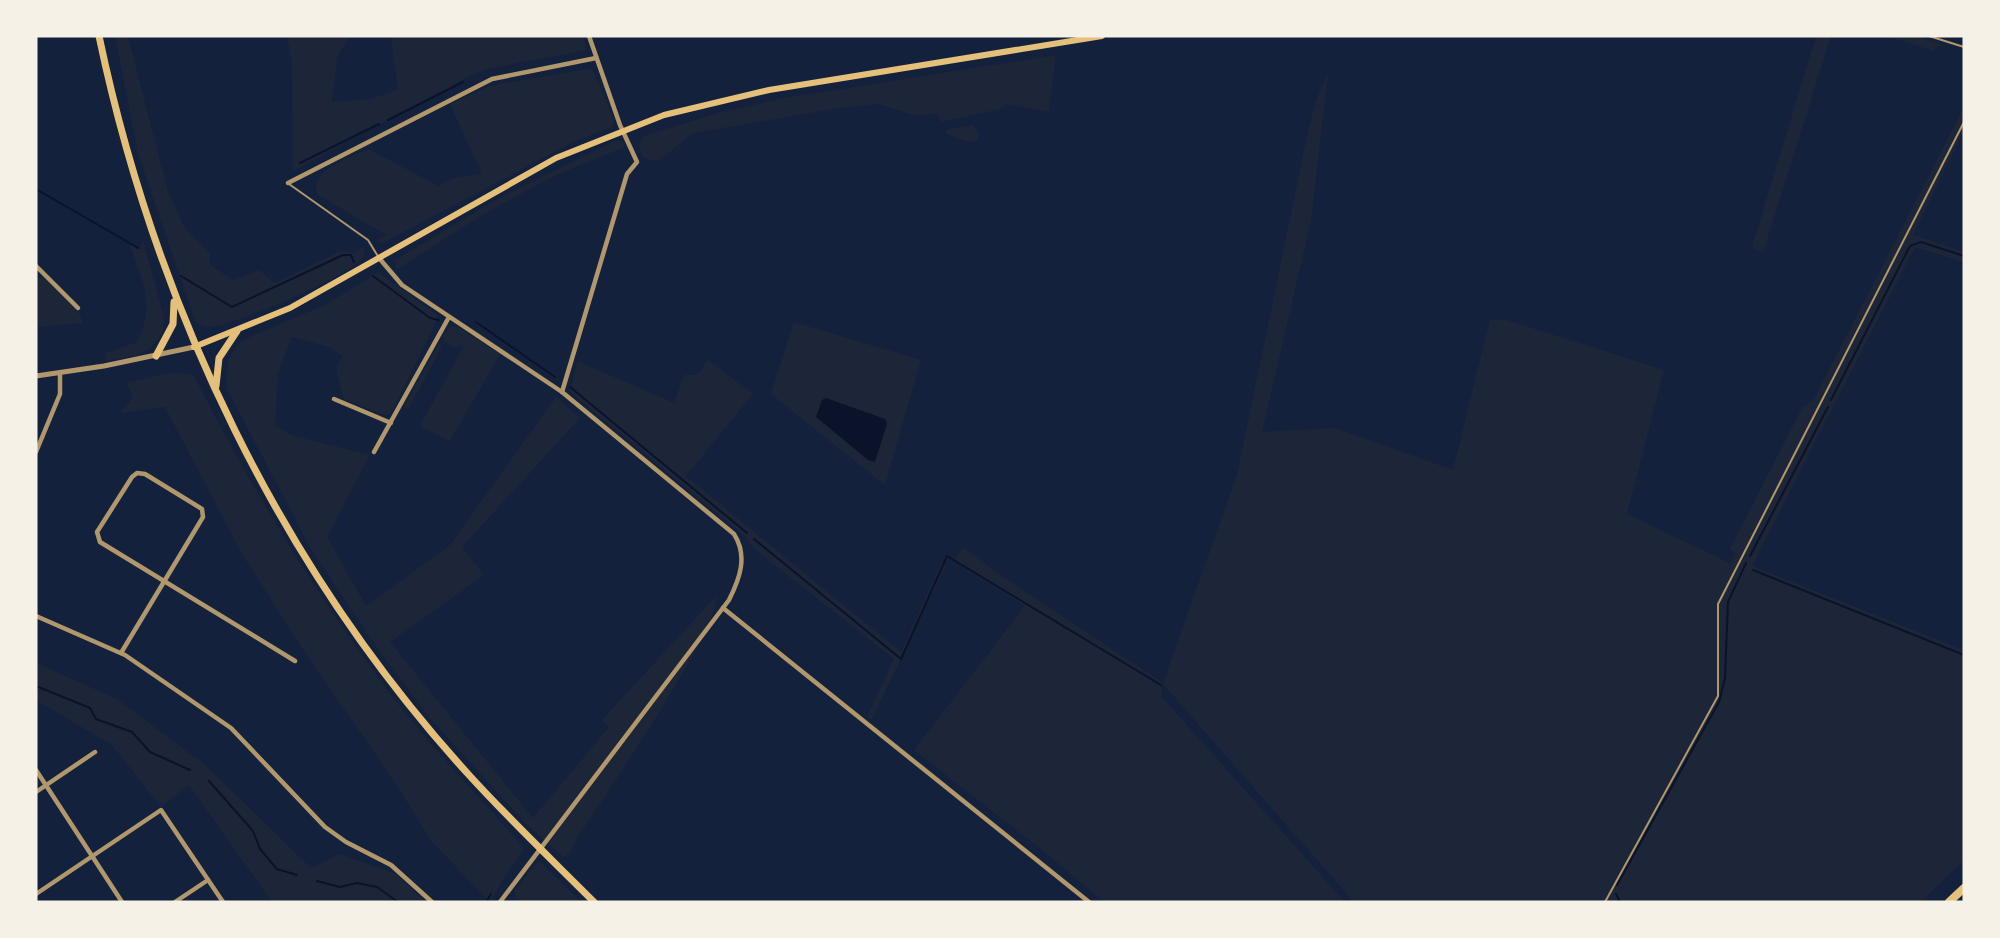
<svg xmlns="http://www.w3.org/2000/svg" width="2000" height="938" viewBox="0 0 2000 938" font-family="Figtree,sans-serif">
	<style>
		.green { fill: #1d2539 }
		.water { fill: #0b132b }
		.lines { fill: none; stroke-linecap: round; stroke-linejoin: round }
		.stream { stroke: #0b132b; stroke-width: 2 }
		.service { stroke: #b1986c; stroke-width: 2 }
		.minor { stroke: #b1986c; stroke-width: 4.5 }
		.tertiary { stroke: #b1986c; stroke-width: 5 }
		.secondary { stroke: #e5c07b; stroke-width: 6 }
		.primary { stroke: #e5c07b; stroke-width: 7 }
		.motorway { stroke: #e5c07b; stroke-width: 8 }
	</style>
	<rect width="100%" height="100%" fill="#14213d"/>
	<g class="green">
		<path d="M 115,36 L 128,36 L 168,192 L 184,227 L 210,253 L 210,265 L 233,280 L 259,270 L 275,283 L 343,250 L 353,253 L 364,247 L 364,255 L 359,262 C 336,281 238,324 209,327 C 205,327 200,324 196,323 L 138,154 Z"/>
		<path d="M 287,36 L 350,36 L 337,57 L 332,102 L 370,99 L 398,90 L 391,36 L 582,36 L 587,50 L 486,69 L 472,75 L 293,171 L 292,61 Z"/>
		<path d="M 1816,36 L 1831,36 L 1763,253 L 1752,247 Z"/>
		<path d="M 1887,36 L 1915,36 L 1947,46 L 1936,46 L 1934,51 Z"/>
		<path d="M 1056,55 L 1049,112 L 1006,104 L 1000,109 L 941,122 L 938,113 L 917,116 L 878,104 L 839,108 L 693,133 L 660,160 L 649,160 L 642,156 L 639,146 L 643,136 L 722,112 L 785,98 Z"/>
		<path d="M 592,68 L 614,120 L 612,127 L 573,142 L 383,243 L 376,240 L 386,235 L 318,195 C 306,171 351,157 368,149 L 439,186 L 453,178 L 482,174 L 450,104 L 490,86 Z"/>
		<path d="M 1328,73 L 1311,221 L 1262,432 L 1335,428 L 1453,470 L 1490,320 L 1507,320 L 1664,370 L 1627,514 L 1730,563 L 1735,554 L 1730,549 L 1802,408 L 1814,399 L 1964,107 L 1964,131 L 1913,235 L 1964,252 L 1964,262 L 1915,247 L 1752,566 L 1964,650 L 1964,860 L 1921,902 L 1354,902 L 1163,684 L 1161,696 L 1345,902 L 1104,902 L 1042,850 L 914,750 L 1025,606 L 953,561 L 964,547 L 997,573 L 1163,683 L 1237,475 L 1309,127 L 1317,98 Z"/>
		<path d="M 973,125 L 979,132 L 978,140 L 969,142 L 946,134 L 946,130 Z"/>
		<path d="M 617,140 L 623,142 L 625,147 L 556,175 L 489,211 L 396,270 L 395,260 L 499,198 Z"/>
		<path d="M 143,240 L 164,317 L 163,332 L 152,347 L 136,356 L 105,361 L 106,353 L 137,342 C 156,301 143,285 130,245 L 140,250 Z"/>
		<path d="M 378,272 L 439,316 L 392,412 L 388,415 L 381,414 L 344,399 L 336,370 L 342,356 L 329,347 L 292,337 L 278,373 L 275,425 L 291,435 L 370,455 L 327,537 L 366,606 L 450,545 L 556,397 L 580,418 L 462,547 L 484,575 L 390,642 L 533,818 L 609,727 L 602,720 L 716,596 C 720,630 599,804 574,843 L 571,853 L 563,857 L 524,822 L 429,717 L 378,649 L 312,551 L 227,389 C 225,367 227,355 243,340 L 327,304 Z"/>
		<path d="M 44,277 L 79,313 L 83,323 L 36,327 L 36,278 Z"/>
		<path d="M 794,322 L 921,360 L 885,485 L 771,394 Z"/>
		<path d="M 456,326 L 500,354 L 450,441 L 420,426 L 464,346 L 453,347 L 444,341 L 443,335 L 450,327 Z"/>
		<path d="M 439,344 L 442,346 L 408,410 L 404,406 Z"/>
		<path d="M 708,360 L 753,394 L 686,476 L 901,652 L 942,561 L 946,565 L 871,721 L 867,716 L 894,659 L 754,549 L 744,536 L 570,392 L 577,361 L 674,403 L 684,375 L 697,375 Z"/>
		<path d="M 170,373 L 193,374 C 250,486 315,594 391,695 C 432,749 481,798 525,849 L 508,871 L 490,902 L 432,842 L 394,781 L 304,651 L 242,554 L 165,407 L 121,413 L 133,397 L 126,383 Z"/>
		<path d="M 36,663 L 117,699 L 205,765 L 311,868 L 339,854 L 396,874 L 425,902 L 272,902 L 189,785 L 161,807 L 112,745 L 36,700 Z"/>
		<path d="M 539,861 L 581,902 L 523,902 L 515,898 L 514,891 Z"/>
	</g>
	<path class="water" d="M 826,398 L 885,419 L 887,424 L 875,462 L 868,460 L 816,417 L 822,400 Z"/>
	<g class="lines">
		<g class="stream">
			<path d="M 1960,36 L 1964,37"/>
			<path d="M 388,120 L 463,82"/>
			<path d="M 300,163 L 379,124"/>
			<path d="M 36,189 L 138,248"/>
			<path d="M 181,276 L 232,307 L 343,255 L 351,255 L 354,262"/>
			<path d="M 373,276 L 430,318 L 439,320"/>
			<path d="M 476,322 L 555,377"/>
			<path d="M 570,387 L 747,533"/>
			<path d="M 1831,400 L 1910,246 L 1921,242 L 1964,256"/>
			<path d="M 754,539 L 901,659 L 947,556 L 1161,685"/>
			<path d="M 1750,556 L 1828,407"/>
			<path d="M 1753,570 L 1964,655"/>
			<path d="M 36,686 L 90,708 L 96,719 L 132,732 L 150,752 L 190,770"/>
			<path d="M 209,781 L 253,831 L 260,849 L 277,869 L 297,875"/>
			<path d="M 317,881 L 340,887 L 357,883 L 377,887 L 398,902"/>
			<path d="M 1617,885 L 1719,702 L 1725,678 L 1728,602 L 1746,563"/>
			<path d="M 1616,894 L 1620,902"/>
			<path d="M 486,902 L 491,894"/>
		</g>
		<g class="service">
			<path d="M 1929,36 L 1964,47"/>
			<path d="M 289,184 L 368,240 L 379,258"/>
			<path d="M 1605,902 L 1718,696 L 1718,604 L 1964,122"/>
		</g>
		<g class="minor">
			<path d="M 288,183 L 492,79 L 596,58"/>
			<path d="M 379,258 L 402,285 L 562,392 L 734,534 C 748,556 740,578 729,600 L 500,902"/>
			<path d="M 36,266 L 78,308"/>
			<path d="M 562,392 L 627,174 L 637,162 L 620,125 L 589,36"/>
			<path d="M 334,399 L 391,423"/>
			<path d="M 36,452 L 60,394 L 60,373"/>
			<path d="M 374,452 L 449,317"/>
			<path d="M 723,608 L 1089,902"/>
			<path d="M 36,616 L 125,655 L 231,728 L 325,827 L 346,842 L 391,865 L 432,902"/>
			<path d="M 121,653 L 203,517 L 202,509 L 145,474 L 137,473 L 132,477 L 97,532 L 100,542 L 295,661"/>
			<path d="M 36,770 L 122,902"/>
			<path d="M 36,792 L 95,752"/>
			<path d="M 36,894 L 161,810 L 223,902"/>
			<path d="M 175,902 L 208,880"/>
		</g>
		<path class="tertiary" d="M 36,376 L 104,366 L 194,347"/>
		<path class="secondary" d="M 194,347 L 290,308 L 556,158 L 664,115 L 769,90 L 1102,36"/>
		<g class="primary">
			<path d="M 99,36 C 156,308 281,569 469,775 C 509,819 552,860 594,902"/>
			<path d="M 156,356 L 173,324 L 174,302"/>
			<path d="M 216,386 L 219,358 L 237,331"/>
		</g>
		<path class="motorway" d="M 1949,902 L 1964,888"/>
	</g>
	<rect width="2000" height="938" fill="none" stroke="#f6f1e7" stroke-width="75"/>
</svg>
